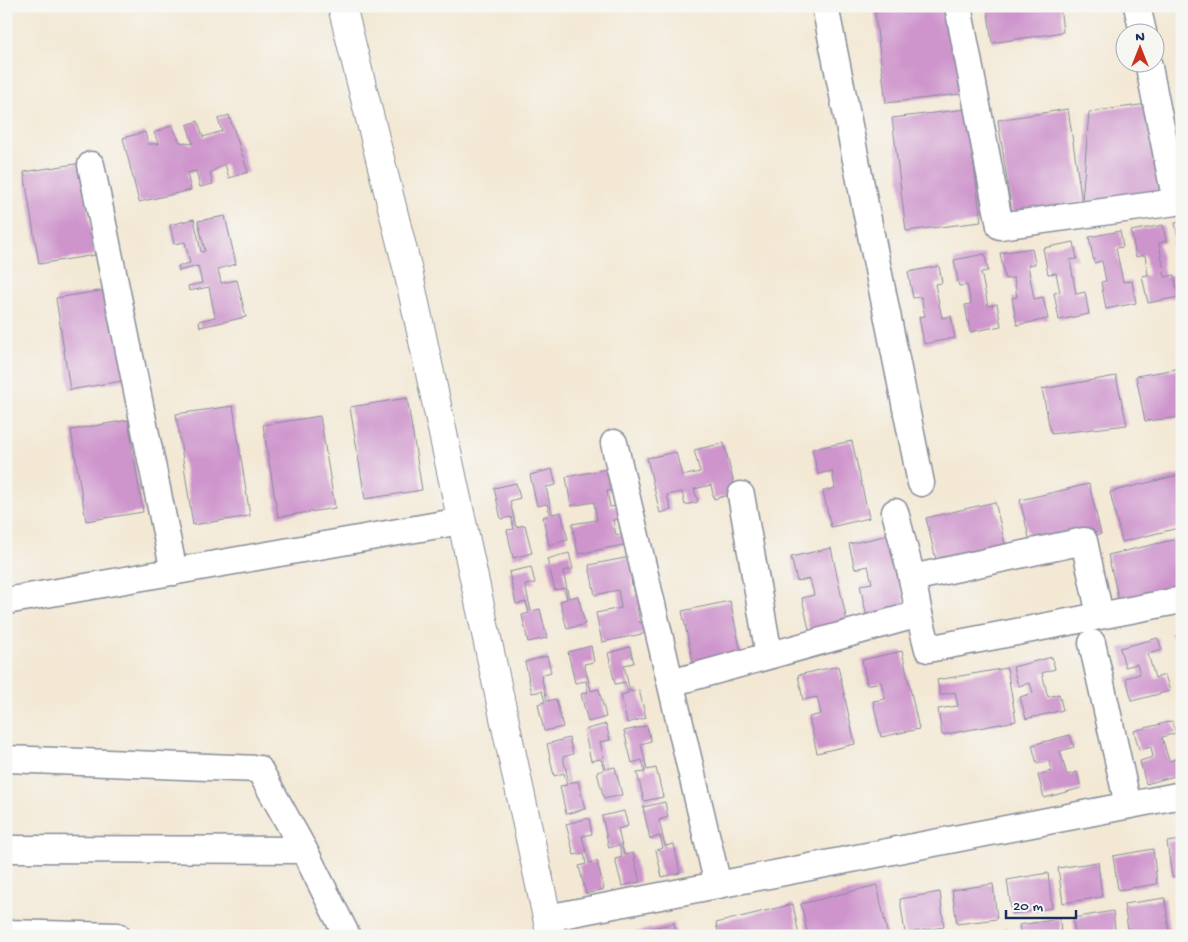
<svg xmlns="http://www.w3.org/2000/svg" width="1188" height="942" viewBox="0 0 1188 942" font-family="'Gochi Hand',sans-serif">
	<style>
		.building { fill: #ce94cc }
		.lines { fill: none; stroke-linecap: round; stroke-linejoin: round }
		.minor-casing { stroke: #878c99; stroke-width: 29 }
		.tertiary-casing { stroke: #878c99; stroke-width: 30 }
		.minor { stroke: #fff; stroke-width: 26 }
		.tertiary { stroke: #fff; stroke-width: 28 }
	</style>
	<rect width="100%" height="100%" fill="#f6f6f2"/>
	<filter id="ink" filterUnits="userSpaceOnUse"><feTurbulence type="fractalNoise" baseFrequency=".02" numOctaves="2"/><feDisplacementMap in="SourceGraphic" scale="10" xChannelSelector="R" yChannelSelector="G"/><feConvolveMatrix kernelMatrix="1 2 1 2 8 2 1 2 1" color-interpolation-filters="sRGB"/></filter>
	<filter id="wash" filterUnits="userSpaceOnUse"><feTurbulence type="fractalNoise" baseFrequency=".0096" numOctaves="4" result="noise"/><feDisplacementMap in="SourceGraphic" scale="20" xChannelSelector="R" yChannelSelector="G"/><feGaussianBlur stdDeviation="1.12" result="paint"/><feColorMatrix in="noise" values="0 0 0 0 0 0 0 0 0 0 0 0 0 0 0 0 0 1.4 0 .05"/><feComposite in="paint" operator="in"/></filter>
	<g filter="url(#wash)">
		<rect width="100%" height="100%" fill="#f3e8d4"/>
		<g id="blocks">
			<g class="building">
				<path d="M 874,6 L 950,6 L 961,94 L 886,103 Z"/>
				<path d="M 987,6 L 1060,6 L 1063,32 L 992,43 Z"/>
				<path d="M 1154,103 L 1166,193 L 1082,202 L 1089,112 Z"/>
				<path d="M 967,109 L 981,222 L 906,231 L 892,118 Z"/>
				<path d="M 1068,109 L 1082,202 L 1012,213 L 998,120 Z"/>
				<path d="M 229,115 L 248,172 L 229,178 L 225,164 L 210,173 L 213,184 L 200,187 L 196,171 L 187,173 L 191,190 L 139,202 L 123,138 L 145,132 L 148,144 L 159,144 L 154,133 L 172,125 L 180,142 L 193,144 L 187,125 L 198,121 L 203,137 L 222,131 L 218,119 Z"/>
				<path d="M 81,163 L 95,255 L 39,264 L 24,172 Z"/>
				<path d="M 225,216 L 236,264 L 218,269 L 221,283 L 237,280 L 246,317 L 200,327 L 199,321 L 215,317 L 209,287 L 189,291 L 188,286 L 202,283 L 198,266 L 179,271 L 178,266 L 190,263 L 185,242 L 174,244 L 170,225 L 194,219 L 201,252 L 205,251 L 198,221 Z"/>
				<path d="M 1182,221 L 1182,248 L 1180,249 L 1175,223 Z"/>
				<path d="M 1163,225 L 1166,241 L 1159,243 L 1165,277 L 1174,275 L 1178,297 L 1148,303 L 1142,276 L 1148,275 L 1145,255 L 1136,257 L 1131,231 Z"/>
				<path d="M 1120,231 L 1123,247 L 1116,248 L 1123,282 L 1132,281 L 1136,303 L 1106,309 L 1101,282 L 1106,281 L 1102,261 L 1094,263 L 1089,237 Z"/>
				<path d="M 1074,242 L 1077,259 L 1070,260 L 1076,294 L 1085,292 L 1089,314 L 1059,320 L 1054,293 L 1060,292 L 1056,273 L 1048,274 L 1043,248 Z"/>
				<path d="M 1032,248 L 1035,264 L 1028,265 L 1034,299 L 1043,297 L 1048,319 L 1017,325 L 1012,298 L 1017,297 L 1014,278 L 1005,279 L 1000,253 Z"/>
				<path d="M 985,254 L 988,271 L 981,272 L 988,306 L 997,304 L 1001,326 L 970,332 L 965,305 L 971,304 L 967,285 L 959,286 L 954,260 Z"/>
				<path d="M 939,266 L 942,283 L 935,284 L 942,318 L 951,316 L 955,338 L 924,344 L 919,317 L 925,316 L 921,297 L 913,298 L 908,272 Z"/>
				<path d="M 112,289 L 127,380 L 70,390 L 56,298 Z"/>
				<path d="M 1182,368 L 1182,417 L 1145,421 L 1136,376 Z"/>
				<path d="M 1116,376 L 1127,425 L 1051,434 L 1042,389 Z"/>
				<path d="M 407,398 L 422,490 L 365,499 L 350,407 Z"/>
				<path d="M 233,406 L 250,516 L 193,525 L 176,414 Z"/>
				<path d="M 320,416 L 335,508 L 278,517 L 263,425 Z"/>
				<path d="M 128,420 L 143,512 L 86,521 L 71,430 Z"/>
				<path d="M 852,441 L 869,518 L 831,527 L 823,491 L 835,488 L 832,471 L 818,474 L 812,449 Z"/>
				<path d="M 724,443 L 736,493 L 714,499 L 711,485 L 694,489 L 698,502 L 685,505 L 682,492 L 667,495 L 671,510 L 660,513 L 647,458 L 676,452 L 682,476 L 700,472 L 694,450 Z"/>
				<path d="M 617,467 L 621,489 L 607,491 L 610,507 L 624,505 L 627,517 L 613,520 L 616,535 L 631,531 L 633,543 L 578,554 L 572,524 L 597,520 L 594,502 L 571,506 L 566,477 Z"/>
				<path d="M 552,469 L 556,485 L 546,487 L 552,514 L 561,512 L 568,540 L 549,545 L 543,517 L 550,515 L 547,504 L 537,506 L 530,475 Z"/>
				<path d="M 1179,475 L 1182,486 L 1182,527 L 1122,542 L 1110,492 Z"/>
				<path d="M 516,483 L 520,498 L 510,501 L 516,527 L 525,525 L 532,553 L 513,558 L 507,530 L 514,529 L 511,517 L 501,519 L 494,488 Z"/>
				<path d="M 1089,484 L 1101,534 L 1032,550 L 1020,500 Z"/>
				<path d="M 995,502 L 1007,552 L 938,568 L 926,518 Z"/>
				<path d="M 889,535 L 907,613 L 868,622 L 860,585 L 872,583 L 868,566 L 855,569 L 849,544 Z"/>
				<path d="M 1177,539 L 1182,558 L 1182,590 L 1120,605 L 1108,555 Z"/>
				<path d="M 831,548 L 848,626 L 810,634 L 802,598 L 814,595 L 810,579 L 797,581 L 791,557 Z"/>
				<path d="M 569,553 L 573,569 L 563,571 L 569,598 L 578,596 L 585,624 L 567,629 L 560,601 L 567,599 L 565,588 L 555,590 L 547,559 Z"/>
				<path d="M 640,555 L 645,577 L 631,580 L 634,596 L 648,593 L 650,606 L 637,608 L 640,623 L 655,620 L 657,631 L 602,642 L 596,613 L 621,608 L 618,590 L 595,595 L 589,565 Z"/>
				<path d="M 531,567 L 535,583 L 525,585 L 531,611 L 540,609 L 547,638 L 528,642 L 522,615 L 529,613 L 526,602 L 516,604 L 509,572 Z"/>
				<path d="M 730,601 L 742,657 L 694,667 L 682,611 Z"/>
				<path d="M 1182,634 L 1182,655 L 1181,655 L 1176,636 Z"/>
				<path d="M 1158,638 L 1162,650 L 1148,654 L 1155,678 L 1165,675 L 1170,691 L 1132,701 L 1126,678 L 1140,674 L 1137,664 L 1125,667 L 1120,648 Z"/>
				<path d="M 591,646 L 594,662 L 584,664 L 591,691 L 599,689 L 606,717 L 588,722 L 581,694 L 588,692 L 586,681 L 575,683 L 568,652 Z"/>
				<path d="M 630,647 L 634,663 L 624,665 L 630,692 L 639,690 L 646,718 L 627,723 L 621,695 L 628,693 L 625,682 L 615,684 L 608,653 Z"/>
				<path d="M 902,651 L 919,729 L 881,737 L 873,701 L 885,699 L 881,682 L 867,685 L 862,660 Z"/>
				<path d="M 547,656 L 551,672 L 541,675 L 547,701 L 556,699 L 563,727 L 544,731 L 538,704 L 545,702 L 542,691 L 532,693 L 525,662 Z"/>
				<path d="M 1052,657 L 1055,669 L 1042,673 L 1048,697 L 1059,694 L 1063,710 L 1026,719 L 1020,697 L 1033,693 L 1030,683 L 1018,686 L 1013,667 Z"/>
				<path d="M 838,666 L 855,744 L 817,753 L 809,717 L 821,714 L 817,697 L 803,700 L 798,675 Z"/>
				<path d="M 1007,668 L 1016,721 L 942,735 L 938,709 L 958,706 L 955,692 L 940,695 L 937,680 Z"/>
				<path d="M 1172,721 L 1176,733 L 1162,737 L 1169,761 L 1179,758 L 1182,774 L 1146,784 L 1140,761 L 1153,757 L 1151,747 L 1139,750 L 1134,731 Z"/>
				<path d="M 606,724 L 610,740 L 600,742 L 606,769 L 615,767 L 622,795 L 604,799 L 597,772 L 604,770 L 601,759 L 591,761 L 584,730 Z"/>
				<path d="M 647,726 L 651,741 L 641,744 L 647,770 L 656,768 L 663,797 L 644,801 L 637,773 L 645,772 L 642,760 L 632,763 L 624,731 Z"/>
				<path d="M 1070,735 L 1074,747 L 1060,751 L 1067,775 L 1077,772 L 1081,788 L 1044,798 L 1038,775 L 1051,771 L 1049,761 L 1037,764 L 1032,745 Z"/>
				<path d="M 569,738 L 573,754 L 563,757 L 569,783 L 578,781 L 585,809 L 566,814 L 560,786 L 567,785 L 564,773 L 554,776 L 547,744 Z"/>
				<path d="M 665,802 L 668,817 L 659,820 L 665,846 L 674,844 L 680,873 L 662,877 L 656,850 L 663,848 L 660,836 L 650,839 L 643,807 Z"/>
				<path d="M 624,811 L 628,826 L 618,829 L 624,855 L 633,853 L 640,882 L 622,886 L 615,859 L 622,857 L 619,845 L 609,848 L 602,816 Z"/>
				<path d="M 589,818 L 592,834 L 582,836 L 589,863 L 597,861 L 604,889 L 586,894 L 579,866 L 586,864 L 584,853 L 574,855 L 566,824 Z"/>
				<path d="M 1182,840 L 1182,875 L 1172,877 L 1167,842 Z"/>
				<path d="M 1153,849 L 1157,884 L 1118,890 L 1113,856 Z"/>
				<path d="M 1098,862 L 1102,897 L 1063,903 L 1058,868 Z"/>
				<path d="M 1048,873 L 1052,908 L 1012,914 L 1007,880 Z"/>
				<path d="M 993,884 L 997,919 L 957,924 L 952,890 Z"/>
				<path d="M 877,885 L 888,936 L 808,936 L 801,904 Z"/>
				<path d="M 940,892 L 944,927 L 905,933 L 900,899 Z"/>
				<path d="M 1165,898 L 1169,933 L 1129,936 L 1124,904 Z"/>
				<path d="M 793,904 L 799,936 L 719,936 L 716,923 Z"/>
				<path d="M 1113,911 L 1116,936 L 1075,936 L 1073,918 Z"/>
				<path d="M 1060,919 L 1061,936 L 1021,936 L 1019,925 Z"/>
				<path d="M 674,923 L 677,936 L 624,936 L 623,935 Z"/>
				<path d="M 1006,931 L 1007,936 L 984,936 L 984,935 Z"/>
			</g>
		</g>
	</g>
	<g filter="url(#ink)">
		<use href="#blocks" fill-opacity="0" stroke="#878c99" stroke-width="1"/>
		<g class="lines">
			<defs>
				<g id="minor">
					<path d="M 825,6 L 921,483"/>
					<path d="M 958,6 L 1000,226 L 1176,202 L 1148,62"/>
					<path d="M 1137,6 L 1143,32"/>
					<path d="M 91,165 L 174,572"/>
					<path d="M 614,443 L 718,885"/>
					<path d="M 741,495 L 769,655"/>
					<path d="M 895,512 L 912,578"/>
					<path d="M 6,601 L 461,521"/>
					<path d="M 919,614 L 928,649 L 1182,600"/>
					<path d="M 1092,643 L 1128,805"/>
					<path d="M 671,683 L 919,614 L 912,578 L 1084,541 L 1100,615"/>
					<path d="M 6,759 L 259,769 L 304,850"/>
					<path d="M 6,849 L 304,850 L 347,936"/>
					<path d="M 547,918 L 1182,795"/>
					<path d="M 6,933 L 117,936"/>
				</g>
				<path id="tertiary" d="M 342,6 L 408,271 L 551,936"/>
			</defs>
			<use href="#minor" class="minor-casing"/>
			<use href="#tertiary" class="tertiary-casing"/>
			<use href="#minor" class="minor"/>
			<use href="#tertiary" class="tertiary"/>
		</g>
	</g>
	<rect width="1188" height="942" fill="none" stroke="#f6f6f2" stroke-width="25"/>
	<g transform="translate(1140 48)"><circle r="24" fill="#f6f6f2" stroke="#9ea6b7"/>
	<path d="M0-4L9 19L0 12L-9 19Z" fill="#c8321e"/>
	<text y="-8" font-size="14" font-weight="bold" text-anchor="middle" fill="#1b2f5e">N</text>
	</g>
	<path d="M1006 910v8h70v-8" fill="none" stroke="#1b2f5e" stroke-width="2.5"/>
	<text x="1013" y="910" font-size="15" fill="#1b2f5e" stroke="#f6f6f2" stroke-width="4" paint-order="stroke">20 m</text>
</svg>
